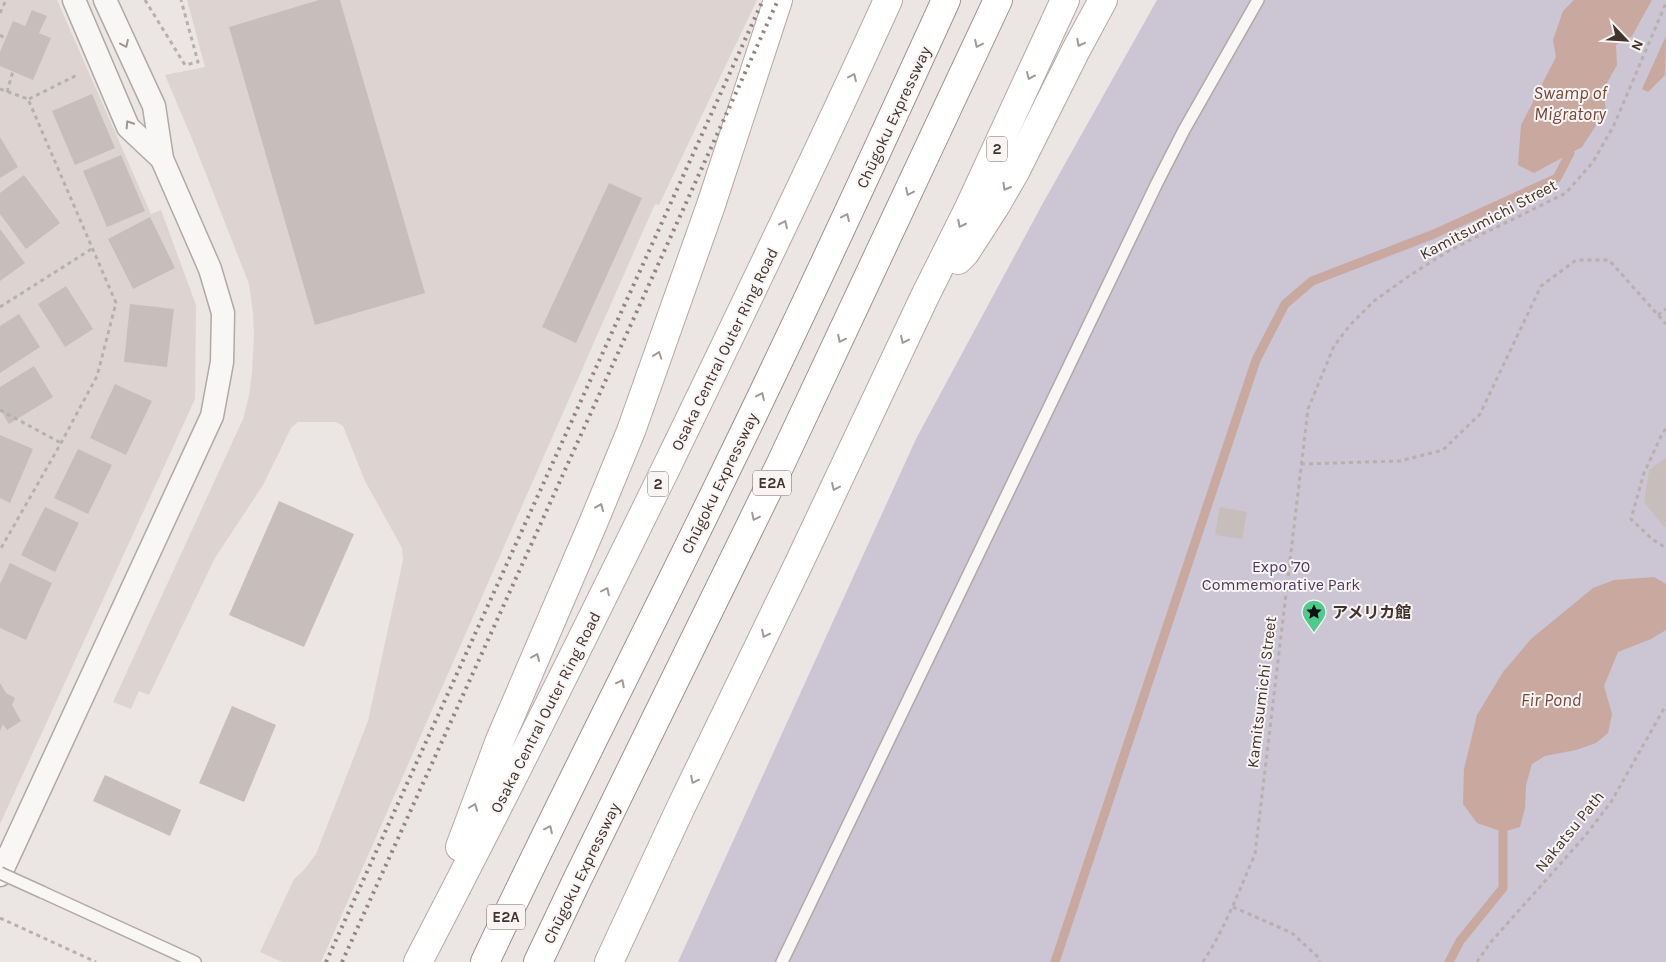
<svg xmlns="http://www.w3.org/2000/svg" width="1666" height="962" viewBox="0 0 1666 962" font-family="Karla,'Noto Sans JP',sans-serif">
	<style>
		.built { fill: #ddd4d2 }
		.green { fill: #cbc5d4 }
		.water { fill: #c9a8a0 }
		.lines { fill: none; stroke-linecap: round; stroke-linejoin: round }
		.stream { stroke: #c9a8a0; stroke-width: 9 }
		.building { fill: #c7bebb }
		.service-casing { stroke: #b2a8a5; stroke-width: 14 }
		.minor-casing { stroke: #b2a8a5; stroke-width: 25 }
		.primary-casing { stroke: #b6a8a3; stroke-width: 30 }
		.motorway-casing { stroke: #a1918b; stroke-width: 30 }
		.path { stroke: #b7b0ad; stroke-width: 3; stroke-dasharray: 4 4; stroke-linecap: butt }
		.service { stroke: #f9f7f6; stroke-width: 11 }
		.minor { stroke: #f9f7f6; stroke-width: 22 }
		.primary { stroke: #fff; stroke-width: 28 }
		.motorway { stroke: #fff; stroke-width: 28 }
		.rail { stroke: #94847d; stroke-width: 4; stroke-dasharray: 2.5 5; stroke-linecap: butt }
		.service-bridge-casing { stroke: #b2a8a5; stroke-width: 14; stroke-linecap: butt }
		.service-bridge { stroke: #f9f7f6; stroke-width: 11 }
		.oneway { stroke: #a09996 }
		.oneway2 { stroke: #9e9591 }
		.labels { text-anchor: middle; stroke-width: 4; stroke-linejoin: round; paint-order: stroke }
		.shield { fill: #f8f4f3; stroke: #796d68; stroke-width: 1 }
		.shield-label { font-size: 15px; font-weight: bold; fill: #42332c }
		.street-label { font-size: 16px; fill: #42332c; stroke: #f8f4f3 }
		.park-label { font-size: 16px; fill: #4b3a5d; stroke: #f8f4f3 }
		.poi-label { font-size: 16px; font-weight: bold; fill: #42332c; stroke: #f8f4f3; text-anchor: start }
		.water-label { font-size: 18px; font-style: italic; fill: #754537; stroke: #f8f4f3 }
	</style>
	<rect width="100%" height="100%" fill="#ebe5e3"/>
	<g class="built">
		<path d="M 0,0 L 57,0 L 151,214 L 161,210 L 196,305 L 195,399 L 0,824 Z"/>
		<path d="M 187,0 L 757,0 L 659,205 L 655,204 L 321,962 L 282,962 L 260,952 L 294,879 L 304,870 L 316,854 L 368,721 L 403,560 L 402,548 L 365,481 L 343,426 L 336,422 L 298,422 L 291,428 L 263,485 L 215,558 L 149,695 L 139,691 L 131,709 L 113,702 L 243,419 L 249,396 L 252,372 L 254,335 L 253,313 L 249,284 L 195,146 L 165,75 L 205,67 Z"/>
	</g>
	<path class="green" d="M 1157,0 L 1666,0 L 1666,962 L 678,962 L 916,439 L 1043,203 Z"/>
	<g class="water">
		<path d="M 1574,0 L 1652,0 L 1632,36 L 1616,45 L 1617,65 L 1603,90 L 1606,110 L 1582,147 L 1534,173 L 1518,165 L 1521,125 L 1556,57 L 1553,40 L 1563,11 Z"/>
		<path d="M 1666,36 L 1665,75 L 1648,92 L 1642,89 Z"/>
		<path d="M 1654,577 L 1666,584 L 1666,630 L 1651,639 L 1618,652 L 1604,686 L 1612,714 L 1608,733 L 1596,743 L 1576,750 L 1545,756 L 1532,764 L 1526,785 L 1525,808 L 1520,827 L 1503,832 L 1477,823 L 1463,804 L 1464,769 L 1477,715 L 1503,672 L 1531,639 L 1593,588 L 1614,580 Z"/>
	</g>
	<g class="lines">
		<g class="stream">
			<path d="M 1055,962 L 1256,360 L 1285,304 L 1312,281 L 1434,234 L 1557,178 L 1570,153"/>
			<path d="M 1449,962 L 1460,941 L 1503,888 L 1503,832"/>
		</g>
	</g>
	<g class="building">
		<path d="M 319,0 L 340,0 L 425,293 L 315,325 L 229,27 Z"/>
		<path d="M 32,10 L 47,16 L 39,33 L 51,38 L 33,80 L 0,66 L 0,52 L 13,21 L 25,26 Z"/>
		<path d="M 92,94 L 115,148 L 75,165 L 52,111 Z"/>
		<path d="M 0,137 L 18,167 L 0,178 Z"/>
		<path d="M 121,155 L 145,211 L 107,227 L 83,171 Z"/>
		<path d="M 24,175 L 60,223 L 26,249 L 0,214 L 0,193 Z"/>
		<path d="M 609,183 L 642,198 L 576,343 L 542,327 Z"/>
		<path d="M 150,217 L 175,268 L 133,289 L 108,239 Z"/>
		<path d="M 0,229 L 25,263 L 0,281 Z"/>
		<path d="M 66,286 L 93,329 L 65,347 L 38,304 Z"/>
		<path d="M 130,304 L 174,309 L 167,367 L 124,362 Z"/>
		<path d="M 19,314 L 40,347 L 0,373 L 0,326 Z"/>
		<path d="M 34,366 L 53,397 L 9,424 L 0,409 L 0,387 Z"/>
		<path d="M 115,384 L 152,401 L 126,455 L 90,438 Z"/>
		<path d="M 0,435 L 33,449 L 10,503 L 0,498 Z"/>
		<path d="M 78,449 L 112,465 L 88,514 L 54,498 Z"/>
		<path d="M 1666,458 L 1666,527 L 1664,527 L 1644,502 L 1649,470 Z"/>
		<path d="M 279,501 L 354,534 L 304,647 L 229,615 Z"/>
		<path d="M 45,507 L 79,523 L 55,572 L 21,555 Z"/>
		<path d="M 1220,507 L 1247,512 L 1242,539 L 1215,535 Z"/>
		<path d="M 10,563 L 52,583 L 26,640 L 0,628 L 0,584 Z"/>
		<path d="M 0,683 L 6,693 L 15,698 L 12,705 L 21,721 L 7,730 L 3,724 L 0,731 Z"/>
		<path d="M 232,706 L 276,725 L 244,802 L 199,783 Z"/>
		<path d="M 105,775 L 181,810 L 170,836 L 93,801 Z"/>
	</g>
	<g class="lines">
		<defs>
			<g id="service">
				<path d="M 42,892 L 195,962"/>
				<path d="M 782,962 L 1157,183 L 1184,130 L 1258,0"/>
			</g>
			<g id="minor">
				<path d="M 74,0 L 128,127 L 162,159"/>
				<path d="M 0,875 L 212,416 L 222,362 L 223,313 L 210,269 L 162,159 L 154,106 L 105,0"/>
			</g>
			<g id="primary">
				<path d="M 958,260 L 965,253 L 996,205 L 1015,172 L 1076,50 L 1103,0"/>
				<path d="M 460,847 L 500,740 L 594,521 L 631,431 L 711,205 L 778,0"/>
				<path d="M 418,962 C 504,797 587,630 669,462 C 743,309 818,155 888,0"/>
				<path d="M 609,962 L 681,807 L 799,563 L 925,296 L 968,210 L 1065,0"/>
			</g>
			<g id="motorway">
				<path d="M 485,962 C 563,796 648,632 728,466 C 803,312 875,156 946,0"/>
				<path d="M 538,962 L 577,880 L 781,463 L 998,0"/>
			</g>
		</defs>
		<use href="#service" class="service-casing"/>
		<use href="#minor" class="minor-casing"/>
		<use href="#primary" class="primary-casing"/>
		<use href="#motorway" class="motorway-casing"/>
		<g class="path">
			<path d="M 145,0 L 185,65 L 198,62 L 181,0"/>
			<path d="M 0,13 L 6,0"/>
			<path d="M 0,35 L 6,39"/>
			<path d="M 0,89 L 28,99 L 116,303 L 97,376 L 61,443 L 0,550"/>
			<path d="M 7,92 L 13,71"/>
			<path d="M 29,99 L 79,74"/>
			<path d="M 0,307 L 93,248"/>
			<path d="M 1658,315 L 1666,309"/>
			<path d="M 0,410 L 61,443"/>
			<path d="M 1666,429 L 1663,432 L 1644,473 L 1631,519 L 1652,539 L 1666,548"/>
			<path d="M 1301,464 L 1400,461 L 1443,450 L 1480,414 L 1541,286 L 1576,260 L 1609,260 L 1666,324"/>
			<path d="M 1233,907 L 1292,933 L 1319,958 L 1319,962"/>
			<path d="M 0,918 L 96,962"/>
			<path d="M 1203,962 C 1225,928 1239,891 1255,854 L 1308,409 L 1334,346 L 1351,324 L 1374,301 L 1409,276 L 1450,250 L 1566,193 L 1593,162 L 1614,125 L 1666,3"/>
			<path d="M 1477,962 L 1490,943 L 1585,836 L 1611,802 L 1666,705"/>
		</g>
		<use href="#service" class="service"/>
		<use href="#minor" class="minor"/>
		<use href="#primary" class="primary"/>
		<use href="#motorway" class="motorway"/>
		<g class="rail">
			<path d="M 326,962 L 763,0"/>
			<path d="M 342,962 L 778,0"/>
		</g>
		<defs>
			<path id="service-bridge" d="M 0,873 L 42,892"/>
		</defs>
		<use href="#service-bridge" class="service-bridge-casing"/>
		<use href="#service-bridge" class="service-bridge"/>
	</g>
	<defs><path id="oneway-chevron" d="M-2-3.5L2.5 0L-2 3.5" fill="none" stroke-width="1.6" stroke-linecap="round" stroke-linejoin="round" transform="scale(1.25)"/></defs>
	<g class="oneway">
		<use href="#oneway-chevron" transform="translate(1080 43) rotate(118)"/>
		<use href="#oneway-chevron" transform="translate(978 44) rotate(115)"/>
		<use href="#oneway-chevron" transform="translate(1030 76) rotate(114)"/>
		<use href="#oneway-chevron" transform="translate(853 77) rotate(-65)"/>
		<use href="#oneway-chevron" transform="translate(1006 187) rotate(120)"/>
		<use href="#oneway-chevron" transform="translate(909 192) rotate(115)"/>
		<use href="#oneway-chevron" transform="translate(846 217) rotate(-65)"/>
		<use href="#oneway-chevron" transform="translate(784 224) rotate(-65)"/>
		<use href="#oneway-chevron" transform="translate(961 224) rotate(117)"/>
		<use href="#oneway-chevron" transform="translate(841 339) rotate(116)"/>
		<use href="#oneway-chevron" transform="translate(904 340) rotate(115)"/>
		<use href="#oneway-chevron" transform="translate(658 355) rotate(-71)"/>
		<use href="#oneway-chevron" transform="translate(761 396) rotate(-65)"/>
		<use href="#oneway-chevron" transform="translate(835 487) rotate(115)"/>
		<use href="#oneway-chevron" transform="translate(600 507) rotate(-67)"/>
		<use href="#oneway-chevron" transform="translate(755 517) rotate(116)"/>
		<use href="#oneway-chevron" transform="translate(606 591) rotate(-64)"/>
		<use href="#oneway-chevron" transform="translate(765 634) rotate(116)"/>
		<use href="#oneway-chevron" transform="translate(536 657) rotate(-67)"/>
		<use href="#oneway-chevron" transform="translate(621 683) rotate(-63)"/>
		<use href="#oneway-chevron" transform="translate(694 780) rotate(116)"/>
		<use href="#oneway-chevron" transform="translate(474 807) rotate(-69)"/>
		<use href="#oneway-chevron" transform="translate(549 829) rotate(-64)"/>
	</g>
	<g class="oneway2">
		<use href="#oneway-chevron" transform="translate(125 44) rotate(65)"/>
		<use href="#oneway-chevron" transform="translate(129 124) rotate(-122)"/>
	</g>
	<defs>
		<symbol id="sight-pin" viewBox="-11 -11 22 30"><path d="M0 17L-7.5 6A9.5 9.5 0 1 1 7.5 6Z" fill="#4fc98e" stroke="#f8f4f3"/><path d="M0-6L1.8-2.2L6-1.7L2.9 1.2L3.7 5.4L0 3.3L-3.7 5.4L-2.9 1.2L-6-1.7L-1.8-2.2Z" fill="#111"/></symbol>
	</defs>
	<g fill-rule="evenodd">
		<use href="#sight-pin" x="1300" y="598" width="28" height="38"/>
	</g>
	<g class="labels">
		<g class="shield">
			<rect x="987" y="136.5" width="20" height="25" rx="4"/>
			<rect x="753" y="470.5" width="38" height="25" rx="4"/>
			<rect x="648" y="471.5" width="20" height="25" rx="4"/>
			<rect x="487" y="904.5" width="38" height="25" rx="4"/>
		</g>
		<g class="shield-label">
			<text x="997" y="154">2</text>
			<text x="772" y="488">E2A</text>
			<text x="658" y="489">2</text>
			<text x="506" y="922">E2A</text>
		</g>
		<g class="street-label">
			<text transform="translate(893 117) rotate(-65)" y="6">Chūgoku Expressway</text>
			<text transform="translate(1488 219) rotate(-28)" y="6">Kamitsumichi Street</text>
			<text transform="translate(724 349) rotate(-64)" y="6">Osaka Central Outer Ring Road</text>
			<text transform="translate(719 483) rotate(-64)" y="6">Chūgoku Expressway</text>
			<text transform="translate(1261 692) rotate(-83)" y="6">Kamitsumichi Street</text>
			<text transform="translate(545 712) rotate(-63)" y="6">Osaka Central Outer Ring Road</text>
			<text transform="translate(1569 831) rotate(-51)" y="6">Nakatsu Path</text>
			<text transform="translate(581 873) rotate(-64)" y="6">Chūgoku Expressway</text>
		</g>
		<g class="park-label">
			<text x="1281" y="572">Expo '70<tspan x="1281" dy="18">Commemorative Park</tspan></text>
		</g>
		<g class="poi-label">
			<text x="1332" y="618">アメリカ館</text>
		</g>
		<g class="water-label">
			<text x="1570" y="99">Swamp of<tspan x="1570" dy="21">Migratory</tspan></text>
			<text x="1551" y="706">Fir Pond</text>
		</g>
	</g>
	<g transform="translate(1626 40) rotate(115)" stroke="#f8f4f3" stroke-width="4" paint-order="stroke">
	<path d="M0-4L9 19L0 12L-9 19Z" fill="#42332c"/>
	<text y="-8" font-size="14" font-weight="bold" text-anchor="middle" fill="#42332c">N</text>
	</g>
</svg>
